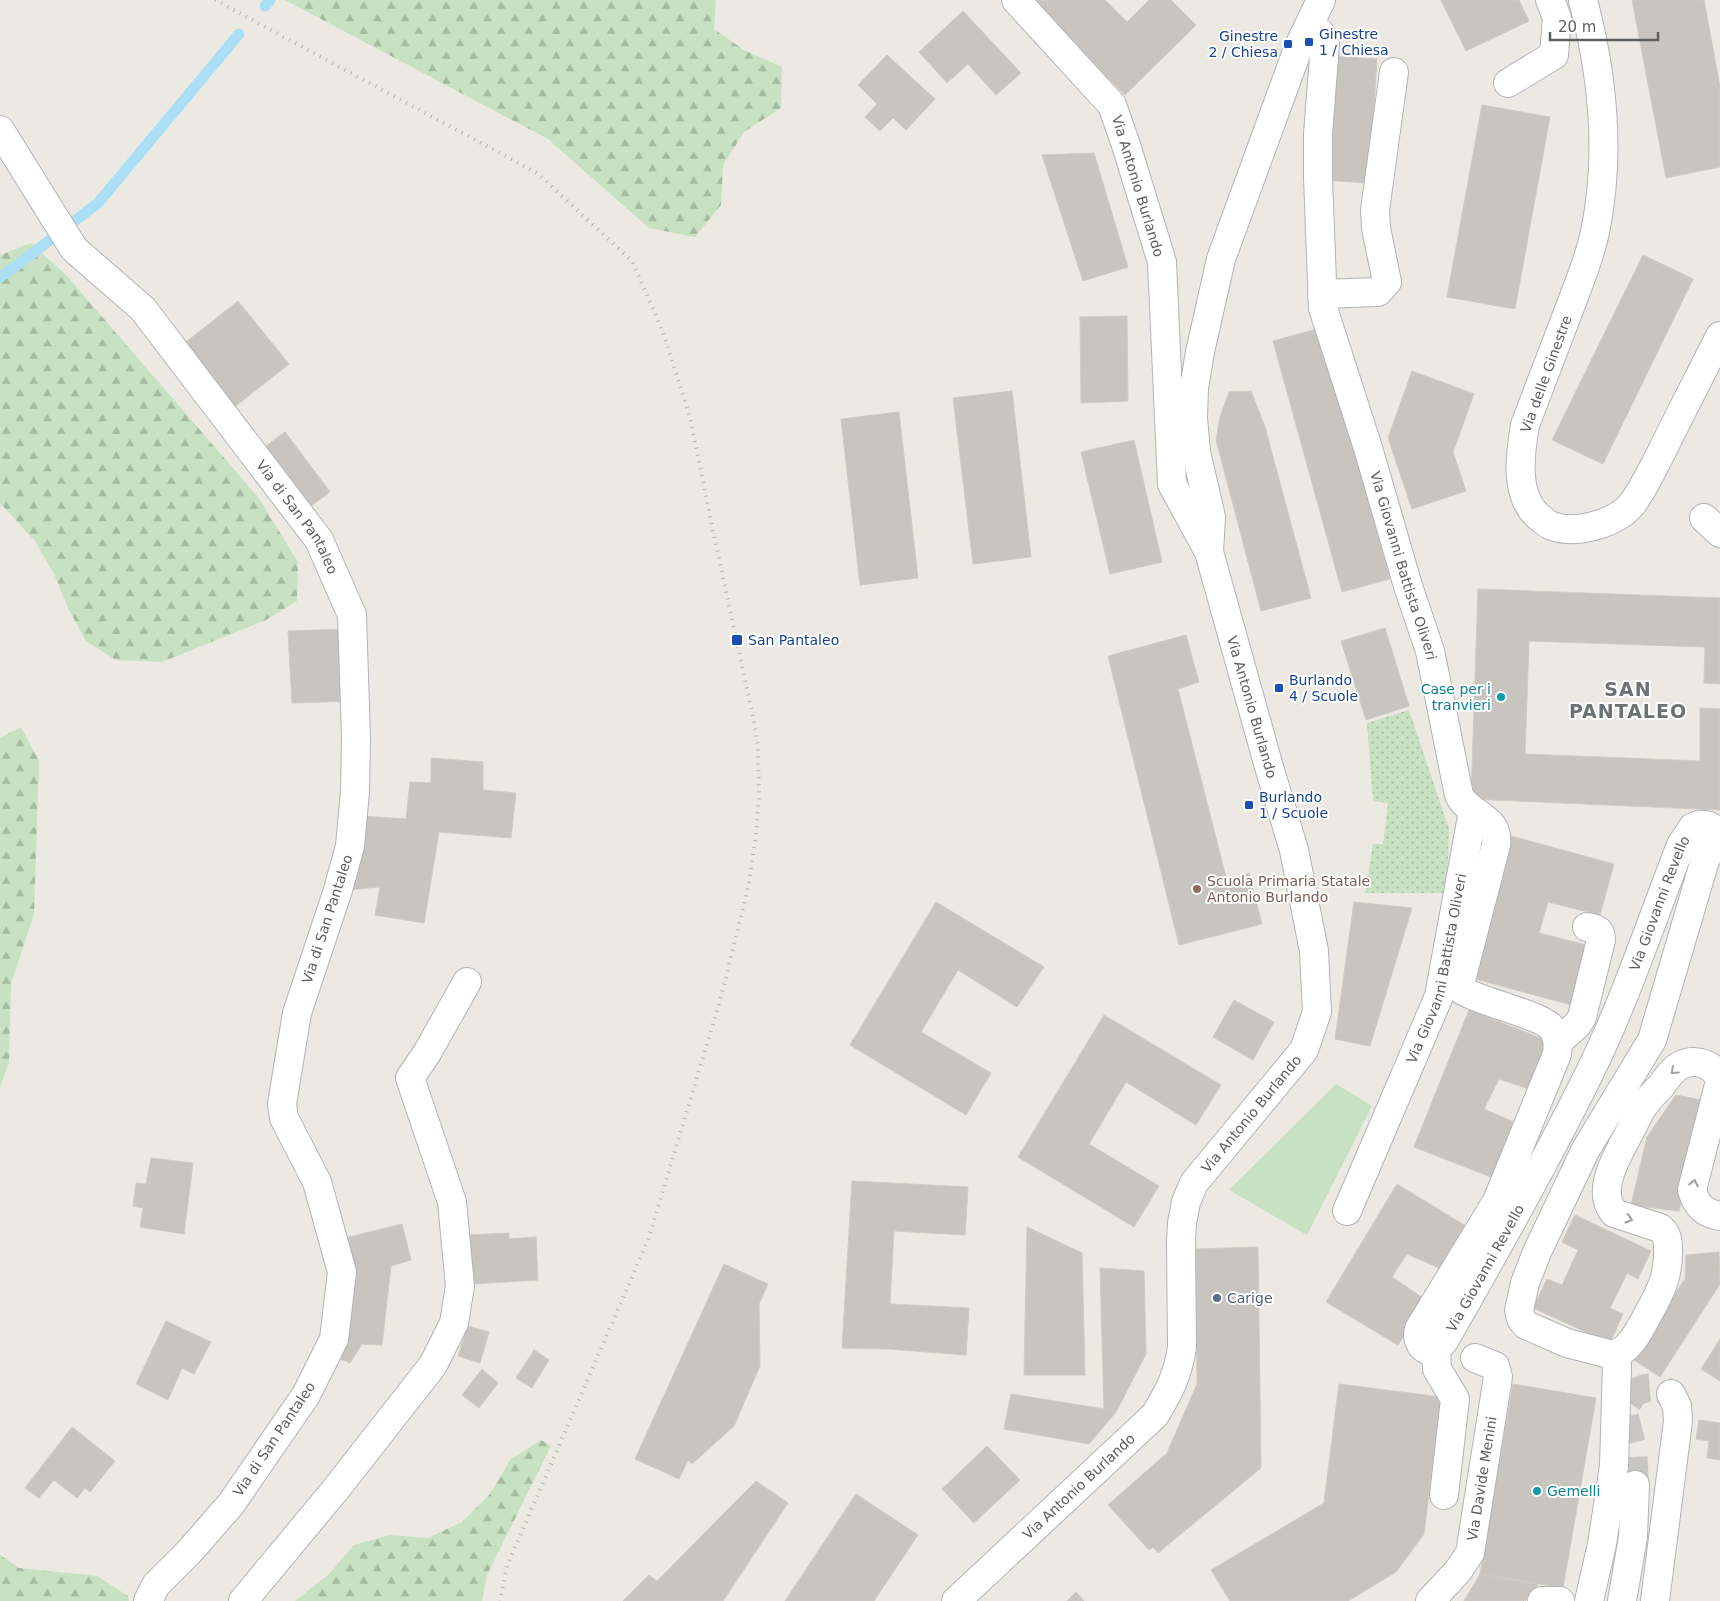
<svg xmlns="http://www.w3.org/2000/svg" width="1720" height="1601" viewBox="0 0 1720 1601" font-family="'DejaVu Sans',sans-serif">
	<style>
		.grass { fill: #c7e1c2 }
		.forest { fill: url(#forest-firs) }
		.park { fill: url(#park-dots) }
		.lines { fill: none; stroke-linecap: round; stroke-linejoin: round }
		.stream { stroke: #abdff5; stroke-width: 11 }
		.building { fill: #c8c4c0; stroke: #d0cac2 }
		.minor-tunnel { stroke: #c8c6c3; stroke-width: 28; stroke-dasharray: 28 14; stroke-linecap: butt }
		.minor-casing { stroke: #b0b4b7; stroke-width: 30 }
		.minor { stroke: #fff; stroke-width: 28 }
		.rail { stroke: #b1b2b2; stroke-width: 4; stroke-dasharray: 1 6; stroke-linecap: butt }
		.oneway { stroke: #9d9fa1 }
		.transit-dot { fill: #1a4fb4; stroke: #fff; stroke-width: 2 }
		.culture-dot { fill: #0f9aa8; stroke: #fff; stroke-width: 2 }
		.education-dot { fill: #8d6e63; stroke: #fff; stroke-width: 2 }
		.service-dot { fill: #5c6f8a; stroke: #fff; stroke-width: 2 }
		.labels { text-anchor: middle; stroke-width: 4; stroke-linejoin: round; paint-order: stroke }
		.transit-label { font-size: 14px; fill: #164399; stroke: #fff; text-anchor: start }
		.street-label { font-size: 14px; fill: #5b5f62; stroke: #fff }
		.culture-label { font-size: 14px; fill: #0d838f; stroke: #fff; text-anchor: end }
		.education-label { font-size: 14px; fill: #785e54; stroke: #fff; text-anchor: start }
		.service-label { font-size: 14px; fill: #4e5e75; stroke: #fff; text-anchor: start }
		.district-label { font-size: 19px; font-weight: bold; letter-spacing: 1px; fill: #6c7174; stroke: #fff }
	</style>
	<defs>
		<pattern id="forest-firs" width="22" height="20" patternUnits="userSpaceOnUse" patternTransform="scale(1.25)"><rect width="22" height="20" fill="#c7e1c2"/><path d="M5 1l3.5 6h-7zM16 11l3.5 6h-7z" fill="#a5baa1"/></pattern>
		<pattern id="park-dots" width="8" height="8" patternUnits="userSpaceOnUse" patternTransform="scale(1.25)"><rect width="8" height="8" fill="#c7e1c2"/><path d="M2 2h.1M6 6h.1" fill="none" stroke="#a5baa1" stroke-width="1.8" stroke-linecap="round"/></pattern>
	</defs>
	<rect width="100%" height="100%" fill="#ece9e3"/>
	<path class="grass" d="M 1336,1084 L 1372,1106 L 1307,1235 L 1229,1190 Z"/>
	<g class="forest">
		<path d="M 285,0 L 716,0 L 714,29 L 744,50 L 782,67 L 781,108 L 744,132 L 723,165 L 721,205 L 695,237 L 649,228 L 548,139 Z"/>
		<path d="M 31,243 L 66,275 L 258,497 L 298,562 L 297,601 L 266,620 L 162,662 L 116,660 L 86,641 L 68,608 L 54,574 L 35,541 L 0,503 L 0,255 Z"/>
		<path d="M 21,727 L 39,761 L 34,914 L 11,984 L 9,1063 L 0,1087 L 0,738 Z"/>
		<path d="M 541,1440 L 551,1446 L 487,1575 L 482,1601 L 295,1601 L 329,1574 L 354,1545 L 390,1535 L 428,1538 L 462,1522 L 490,1494 L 510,1460 Z"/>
		<path d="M 0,1555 L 19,1568 L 97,1576 L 128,1596 L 129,1601 L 0,1601 Z"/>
	</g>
	<path class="park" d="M 1409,710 L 1449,829 L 1447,893 L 1365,893 L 1373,844 L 1383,844 L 1388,803 L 1373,801 L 1367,723 Z"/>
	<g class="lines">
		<g class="stream">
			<path d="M 265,6 L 270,0"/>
			<path d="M 0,277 L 12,269 L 98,203 L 239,34"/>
		</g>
	</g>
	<g class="building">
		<path d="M 1031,0 L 1105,0 L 1127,22 L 1149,0 L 1171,0 L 1196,25 L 1125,95 Z"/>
		<path d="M 1441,0 L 1519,0 L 1529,21 L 1466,51 Z"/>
		<path d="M 1632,0 L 1704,0 L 1720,87 L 1720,167 L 1666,178 Z"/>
		<path d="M 963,11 L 1021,73 L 996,95 L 968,64 L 947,83 L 919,52 Z"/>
		<path d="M 887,55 L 935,99 L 906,130 L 893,118 L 880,131 L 865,117 L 877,104 L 858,85 Z"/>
		<path d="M 1329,56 L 1377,59 L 1369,183 L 1322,180 Z"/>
		<path d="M 1482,105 L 1550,117 L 1515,309 L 1447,297 Z"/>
		<path d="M 1094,153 L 1128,267 L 1083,281 L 1042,155 Z"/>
		<path d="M 1643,255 L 1693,279 L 1603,464 L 1552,440 Z"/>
		<path d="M 238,301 L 289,364 L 232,409 L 181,346 Z"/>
		<path d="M 1127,316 L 1128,401 L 1081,403 L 1080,317 Z"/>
		<path d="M 1321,328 L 1390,579 L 1342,592 L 1273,341 Z"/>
		<path d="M 1412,371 L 1474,394 L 1453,452 L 1466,491 L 1412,509 L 1388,438 Z"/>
		<path d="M 1012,391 L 1031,557 L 973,564 L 953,398 Z"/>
		<path d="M 1251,391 L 1265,427 L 1311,598 L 1261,611 L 1216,440 L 1220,417 L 1229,392 Z"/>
		<path d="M 899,412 L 918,578 L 860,585 L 841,419 Z"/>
		<path d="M 285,432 L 330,492 L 307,509 L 262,449 Z"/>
		<path d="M 1134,440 L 1162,562 L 1110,574 L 1081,452 Z"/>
		<path d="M 1478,589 L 1720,598 L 1720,684 L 1704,683 L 1705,647 L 1529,641 L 1525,754 L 1700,761 L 1700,708 L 1720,709 L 1720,810 L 1471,799 Z"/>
		<path d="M 1385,628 L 1409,706 L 1366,720 L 1341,641 Z"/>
		<path d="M 347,629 L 350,701 L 292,703 L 288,631 Z"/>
		<path d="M 1186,635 L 1199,682 L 1178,689 L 1227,881 L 1249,873 L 1262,924 L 1179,945 L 1108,656 Z"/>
		<path d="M 431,758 L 483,762 L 483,790 L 516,793 L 511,838 L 439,832 L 424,923 L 375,915 L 380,887 L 345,890 L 361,816 L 406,819 L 410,782 L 431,783 Z"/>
		<path d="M 1511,836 L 1614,864 L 1600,915 L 1548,902 L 1539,933 L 1590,946 L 1575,1006 L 1472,978 Z"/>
		<path d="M 936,902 L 1044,967 L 1017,1007 L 958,970 L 921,1032 L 991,1073 L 966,1115 L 850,1045 Z"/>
		<path d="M 1354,902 L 1412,908 L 1370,1046 L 1335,1039 Z"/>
		<path d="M 1234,1000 L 1274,1022 L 1253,1060 L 1213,1037 Z"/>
		<path d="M 1469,1010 L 1551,1042 L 1532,1090 L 1499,1079 L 1484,1109 L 1518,1124 L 1496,1179 L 1414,1147 Z"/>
		<path d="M 1104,1015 L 1221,1085 L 1196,1125 L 1126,1082 L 1089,1144 L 1159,1186 L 1134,1227 L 1018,1157 Z"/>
		<path d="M 1676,1095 L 1706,1101 L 1679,1211 L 1631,1205 L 1647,1137 Z"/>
		<path d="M 151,1158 L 193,1163 L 184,1234 L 140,1227 L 143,1208 L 133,1206 L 136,1183 L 146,1184 Z"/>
		<path d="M 852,1181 L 968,1187 L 965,1235 L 894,1231 L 890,1304 L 969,1308 L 966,1355 L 888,1349 L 842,1348 Z"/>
		<path d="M 1397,1184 L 1469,1228 L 1444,1270 L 1407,1254 L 1392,1277 L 1426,1300 L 1398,1345 L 1326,1302 Z"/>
		<path d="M 1575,1215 L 1651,1251 L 1638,1279 L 1627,1273 L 1618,1292 L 1610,1308 L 1623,1314 L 1610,1343 L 1533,1308 L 1547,1279 L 1562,1285 L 1578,1250 L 1562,1242 Z"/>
		<path d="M 402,1224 L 411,1260 L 391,1266 L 382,1345 L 362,1344 L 350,1363 L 335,1357 L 345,1238 Z"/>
		<path d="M 1027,1227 L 1082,1253 L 1085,1375 L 1024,1375 Z"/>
		<path d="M 509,1233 L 509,1239 L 536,1237 L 538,1280 L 473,1284 L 468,1235 Z"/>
		<path d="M 1258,1247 L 1261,1468 L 1158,1553 L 1153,1547 L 1149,1550 L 1108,1505 L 1167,1453 L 1197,1384 L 1196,1249 Z"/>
		<path d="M 1719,1252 L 1720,1284 L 1660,1377 L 1631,1358 L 1685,1279 L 1686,1255 Z"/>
		<path d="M 724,1264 L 768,1284 L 759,1304 L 760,1366 L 734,1426 L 692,1464 L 688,1460 L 679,1479 L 635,1459 Z"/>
		<path d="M 1100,1268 L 1144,1271 L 1146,1354 L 1116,1412 L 1104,1409 Z"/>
		<path d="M 166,1321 L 211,1342 L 194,1374 L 182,1368 L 168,1400 L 136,1384 Z"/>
		<path d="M 468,1326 L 489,1332 L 480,1363 L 458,1356 Z"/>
		<path d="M 1720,1339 L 1720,1381 L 1701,1369 Z"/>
		<path d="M 534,1350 L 549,1360 L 532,1388 L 516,1378 Z"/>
		<path d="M 482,1369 L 498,1383 L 479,1408 L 462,1395 Z"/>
		<path d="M 1339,1384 L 1441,1397 L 1424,1534 L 1396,1572 L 1348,1601 L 1230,1601 L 1211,1570 L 1324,1503 Z"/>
		<path d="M 1513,1384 L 1596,1398 L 1563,1588 L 1480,1574 Z"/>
		<path d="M 1011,1394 L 1104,1409 L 1116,1412 L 1089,1444 L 1004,1429 Z"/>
		<path d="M 1699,1420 L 1720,1423 L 1720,1460 L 1707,1458 L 1709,1441 L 1696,1439 Z"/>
		<path d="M 72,1427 L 115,1461 L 90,1492 L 85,1488 L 77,1498 L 54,1480 L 39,1498 L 25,1488 Z"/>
		<path d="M 987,1446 L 1020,1480 L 974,1523 L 942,1489 Z"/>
		<path d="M 756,1481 L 788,1503 L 723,1601 L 623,1601 L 649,1575 L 657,1581 Z"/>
		<path d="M 856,1494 L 918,1535 L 874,1601 L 785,1601 Z"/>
		<path d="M 1480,1574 L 1538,1584 L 1525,1601 L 1464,1601 Z"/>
		<path d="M 1076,1592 L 1084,1601 L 1067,1601 Z"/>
	</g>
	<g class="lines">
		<path class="minor-tunnel" d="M 1635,1485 L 1633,1449 L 1625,1417 L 1628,1402 L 1635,1392 L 1646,1388 L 1658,1387 L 1671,1394"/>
		<defs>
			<g id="minor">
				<path d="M 1583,0 C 1603,76 1611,155 1595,232 C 1589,261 1577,288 1567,315 C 1553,352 1539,388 1525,425 C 1520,454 1513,500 1543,520 C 1545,522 1549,525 1552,526 C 1576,535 1617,523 1632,504 C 1643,490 1654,466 1662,451 C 1681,412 1701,374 1720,336"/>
				<path id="s1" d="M 1311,23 L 1321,34 L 1325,44 L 1318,134 L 1318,178 L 1323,308 L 1368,448 L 1408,586 L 1430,651 L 1459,795 C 1470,817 1500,816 1496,845 L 1460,984 L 1462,990 C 1481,1003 1546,1015 1554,1031 C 1558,1038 1558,1046 1557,1054 L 1497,1201 L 1419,1329 C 1415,1341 1425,1356 1437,1348 C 1440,1346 1442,1343 1444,1341 C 1494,1254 1544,1165 1589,1074 C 1625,1001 1651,922 1681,845 L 1693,827 C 1705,822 1715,825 1717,839 L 1705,860 L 1652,1040 L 1586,1149 L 1537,1252 L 1525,1283 L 1519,1310 L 1521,1319 L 1526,1325 L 1567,1343 L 1613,1355 C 1616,1354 1620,1352 1623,1350 C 1633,1343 1640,1329 1646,1318 C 1659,1294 1669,1278 1668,1249 C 1668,1240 1667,1234 1660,1228 L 1614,1213 C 1596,1191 1616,1158 1627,1137 C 1632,1128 1636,1119 1641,1110 C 1646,1101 1654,1093 1661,1086 C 1666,1079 1672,1070 1679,1066 C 1695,1057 1715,1064 1720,1081 L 1692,1190 C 1696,1205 1705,1214 1720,1216"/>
				<path d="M 1508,83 L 1554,55 L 1557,18 L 1550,0"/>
				<path id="s2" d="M 0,130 L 74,249 L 143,309 L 319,540 L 352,615 L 356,738 L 355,792 L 350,846 L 338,890 L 297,1013 L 282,1104 L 284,1118 L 317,1182 L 342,1272 L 334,1339 L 306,1395 L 231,1504 L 189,1552 L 156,1585 L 148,1601"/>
				<path d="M 1322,294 L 1378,292 L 1387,282 L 1376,228 L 1375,210 L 1394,72"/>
				<path d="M 1704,518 L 1720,533"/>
				<path d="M 1209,552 L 1211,517 L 1196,452 L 1193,418 L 1194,388 L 1200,352 L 1221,259 L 1299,46 L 1321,0"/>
				<path d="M 1558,1042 L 1578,1024 L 1582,1017 L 1601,940 C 1601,929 1596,929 1587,927"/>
				<path id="s3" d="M 1347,1211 L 1439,996 L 1473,811"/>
				<path d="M 1436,1349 L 1437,1369 L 1455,1399 L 1444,1495"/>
				<path d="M 243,1601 L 336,1489 L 433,1365 L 454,1323 L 460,1286 L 452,1202 L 410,1078 L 427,1053 L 467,982"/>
				<path id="s4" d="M 956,1601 L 1155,1415 C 1169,1392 1178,1375 1182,1347 L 1181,1242 L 1182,1223 L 1186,1202 L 1194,1183 L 1304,1050 L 1317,1012 L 1314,951 L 1294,850 L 1269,767 L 1209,552 L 1172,484 L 1162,262 L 1126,145 L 1112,105 L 1016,0"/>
				<path id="s5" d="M 1430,1601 L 1458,1571 L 1470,1553 L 1498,1377 L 1495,1366 L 1475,1358"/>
				<path d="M 1542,1601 L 1560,1601"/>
				<path d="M 1589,1601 L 1602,1544 L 1614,1466 L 1617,1366 L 1616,1360 L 1613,1355"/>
				<path d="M 1622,1601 L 1633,1537 L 1635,1485"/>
				<path d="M 1655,1601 L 1678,1421 L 1677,1406 L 1671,1394"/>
			</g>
		</defs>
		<use href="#minor" class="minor-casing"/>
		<use href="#minor" class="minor"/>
		<path class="rail" d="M 215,0 L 537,173 L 632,261 L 663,332 L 690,417 L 713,531 L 752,712 L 758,746 L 759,796 L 756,835 L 748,888 L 720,1001 L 648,1240 L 507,1566 L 500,1601"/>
	</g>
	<defs><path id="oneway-chevron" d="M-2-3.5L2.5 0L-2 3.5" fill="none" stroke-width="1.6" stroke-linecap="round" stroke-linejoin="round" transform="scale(1.25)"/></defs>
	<g class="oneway">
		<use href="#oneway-chevron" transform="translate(1674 1071) rotate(138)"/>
		<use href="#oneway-chevron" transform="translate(1694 1183) rotate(-78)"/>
		<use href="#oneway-chevron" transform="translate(1629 1219) rotate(16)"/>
	</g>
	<g class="transit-dot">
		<rect x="1304" y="37" width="10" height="10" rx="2.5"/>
		<rect x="1283" y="39" width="10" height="10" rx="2.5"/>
		<rect x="731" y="634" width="12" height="12" rx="2.5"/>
		<rect x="1274" y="683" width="10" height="10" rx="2.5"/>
		<rect x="1244" y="800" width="10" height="10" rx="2.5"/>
	</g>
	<g class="culture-dot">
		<circle cx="1501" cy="697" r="5"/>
		<circle cx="1537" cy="1491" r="5"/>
	</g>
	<circle class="education-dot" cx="1197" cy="889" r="5"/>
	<circle class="service-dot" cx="1217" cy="1298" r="5"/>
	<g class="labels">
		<g class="transit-label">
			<text x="1319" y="39">Ginestre<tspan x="1319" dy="16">1 / Chiesa</tspan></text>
			<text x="1278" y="41" text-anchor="end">Ginestre<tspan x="1278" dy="16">2 / Chiesa</tspan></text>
			<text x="748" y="645">San Pantaleo</text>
			<text x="1289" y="685">Burlando<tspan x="1289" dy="16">4 / Scuole</tspan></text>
			<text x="1259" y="802">Burlando<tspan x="1259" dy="16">1 / Scuole</tspan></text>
		</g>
		<g class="street-label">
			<text transform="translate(1138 186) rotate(73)" y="5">Via Antonio Burlando</text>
			<text transform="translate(1546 374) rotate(-70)" y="5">Via delle Ginestre</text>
			<text dy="5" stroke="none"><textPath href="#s2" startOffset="491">Via di San Pantaleo</textPath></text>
			<text dy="5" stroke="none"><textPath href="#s1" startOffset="560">Via Giovanni Battista Oliveri</textPath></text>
			<text transform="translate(1252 707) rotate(74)" y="5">Via Antonio Burlando</text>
			<text dy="5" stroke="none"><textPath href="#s1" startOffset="1979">Via Giovanni Revello</textPath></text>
			<text transform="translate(327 919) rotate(-72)" y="5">Via di San Pantaleo</text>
			<text dy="5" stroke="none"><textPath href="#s3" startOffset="260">Via Giovanni Battista Oliveri</textPath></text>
			<text dy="5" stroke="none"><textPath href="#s4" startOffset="602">Via Antonio Burlando</textPath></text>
			<text dy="5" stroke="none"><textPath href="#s1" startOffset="1574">Via Giovanni Revello</textPath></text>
			<text transform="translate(274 1439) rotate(-56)" y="5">Via di San Pantaleo</text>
			<text dy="5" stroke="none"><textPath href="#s5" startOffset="138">Via Davide Menini</textPath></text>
			<text dy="5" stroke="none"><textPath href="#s4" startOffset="168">Via Antonio Burlando</textPath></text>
		</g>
		<g class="culture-label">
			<text x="1491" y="694">Case per i<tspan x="1491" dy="16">tranvieri</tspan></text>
			<text x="1547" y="1496" text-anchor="start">Gemelli</text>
		</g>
		<g class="education-label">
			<text x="1207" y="886">Scuola Primaria Statale<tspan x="1207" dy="16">Antonio Burlando</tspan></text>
		</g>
		<g class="service-label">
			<text x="1227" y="1303">Carige</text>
		</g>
		<g class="district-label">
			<text x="1628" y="696">SAN<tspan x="1628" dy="22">PANTALEO</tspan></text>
		</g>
	</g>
	<path d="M1550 32v8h108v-8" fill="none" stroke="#5b5f62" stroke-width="2.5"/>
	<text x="1558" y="32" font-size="15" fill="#5b5f62" stroke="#ffffff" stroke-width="4" paint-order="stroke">20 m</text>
</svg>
